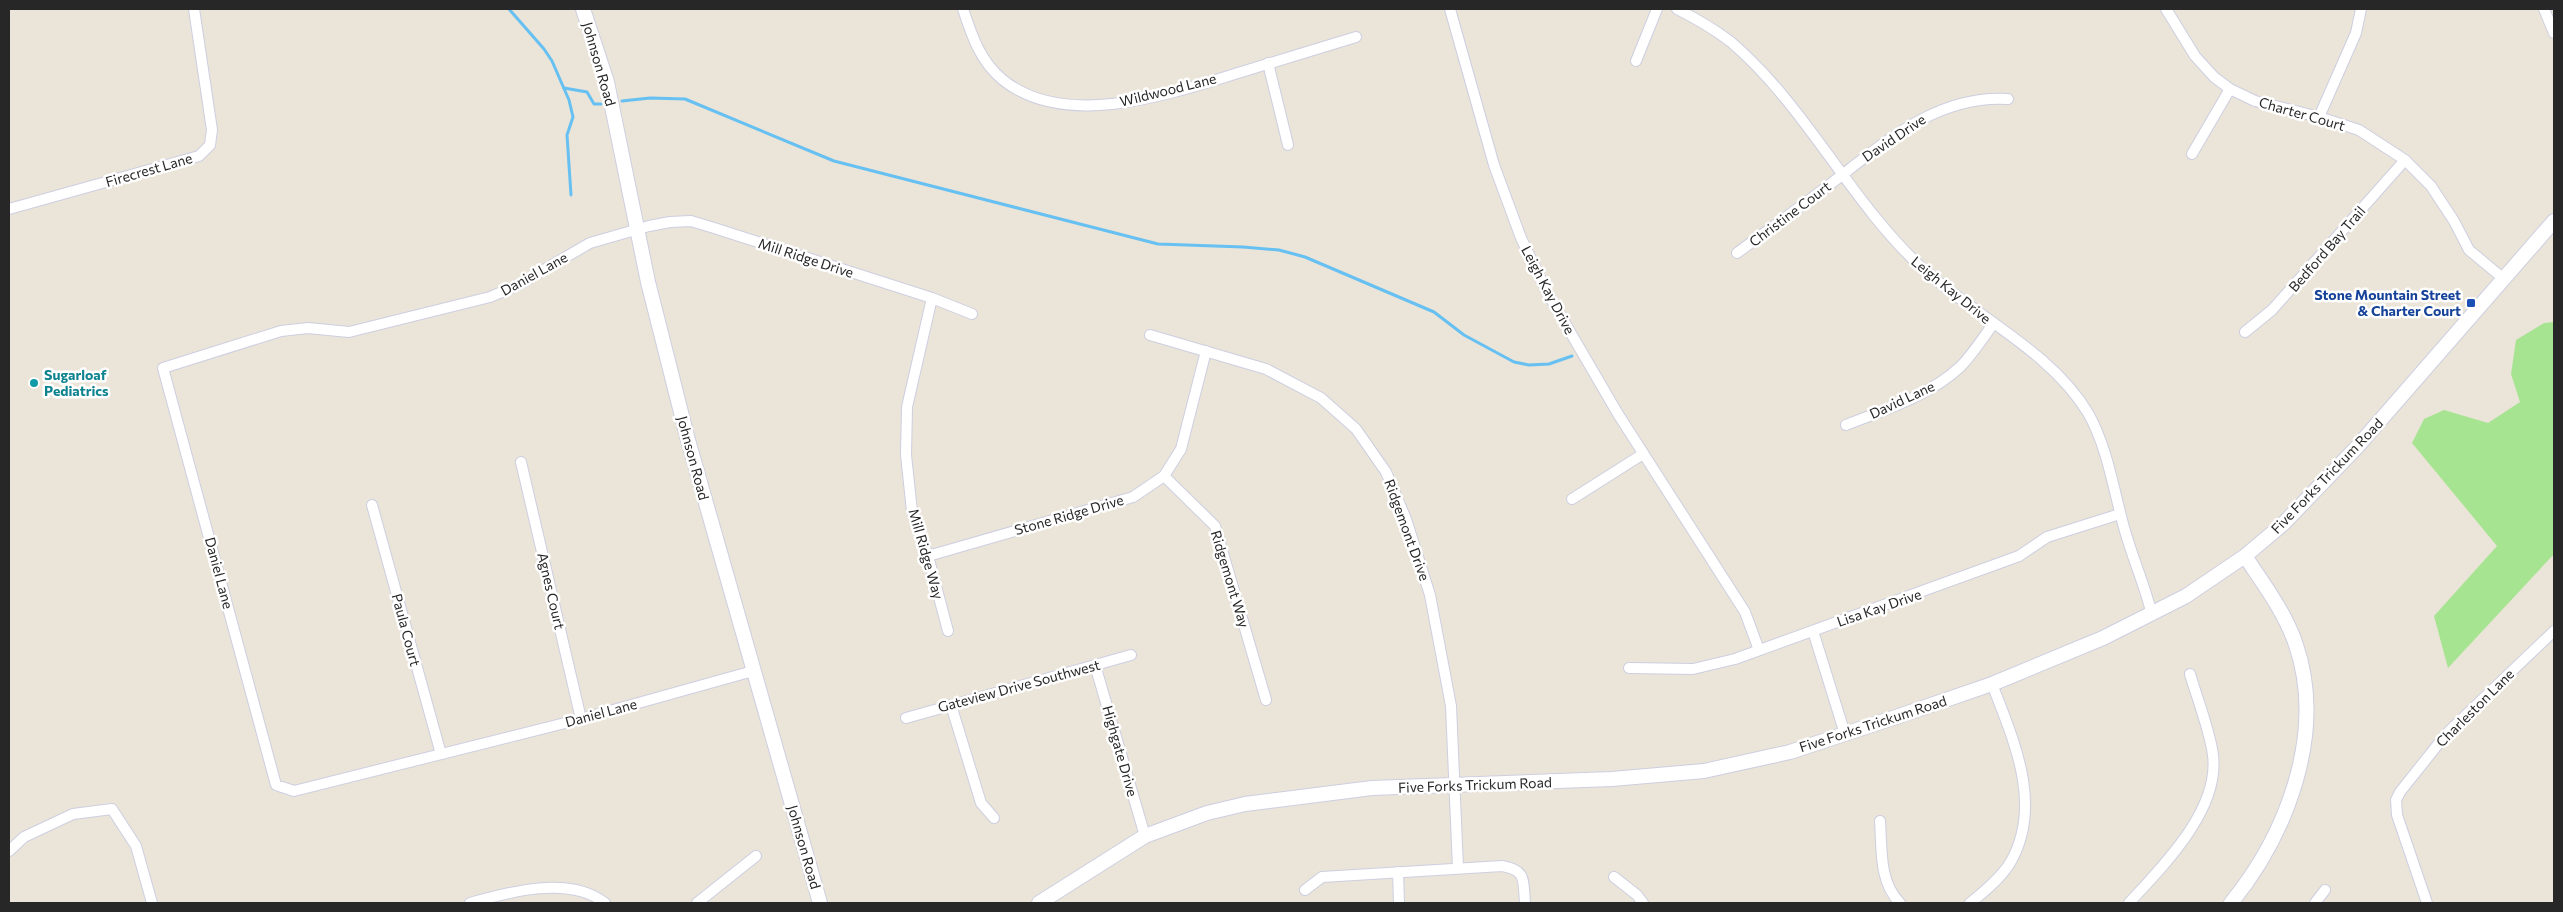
<svg xmlns="http://www.w3.org/2000/svg" width="2563" height="912" viewBox="0 0 2563 912" font-family="Commissioner,sans-serif">
	<style>
		.green { fill: #a7e492 }
		.lines { fill: none; stroke-linecap: round; stroke-linejoin: round }
		.stream { stroke: #66c0f2; stroke-width: 3 }
		.street-casing { stroke: #cdcfe1; stroke-width: 12 }
		.secondary-casing { stroke: #cdcfe1; stroke-width: 16 }
		.street { stroke: #fff; stroke-width: 10 }
		.secondary { stroke: #fff; stroke-width: 14 }
		.transit-dot { fill: #1a4fb4; stroke: #fff; stroke-width: 2 }
		.culture-dot { fill: #0f9aa8; stroke: #fff; stroke-width: 2 }
		.labels { text-anchor: middle; stroke-width: 5; stroke-linejoin: round; paint-order: stroke }
		.street-label { font-size: 14px; fill: #272727; stroke: #fff }
		.transit-label { font-size: 14px; font-weight: bold; fill: #164399; stroke: #fff; text-anchor: end }
		.culture-label { font-size: 14px; font-weight: bold; fill: #0d838f; stroke: #fff; text-anchor: start }
	</style>
	<rect width="100%" height="100%" fill="#ebe4d8"/>
	<path class="green" d="M 2554,322 L 2554,554 L 2448,668 L 2434,616 L 2497,546 L 2412,443 L 2424,419 L 2444,410 L 2488,423 L 2520,402 L 2511,374 L 2516,340 L 2544,323 Z"/>
	<g class="lines">
		<g class="stream">
			<path d="M 509,9 L 544,49 L 552,61 L 569,100 L 573,117 L 567,135 L 571,195"/>
			<path d="M 564,88 L 587,92 L 594,104 L 601,104"/>
			<path d="M 622,101 L 650,98 L 685,99 L 834,161 L 1158,244 L 1243,247 L 1279,250 L 1305,257 L 1434,312 L 1464,335 L 1514,362 L 1529,365 L 1549,364 L 1572,356"/>
		</g>
		<defs>
			<g id="street">
				<path d="M 963,9 C 972,36 980,61 1003,80 C 1069,133 1181,90 1251,69 C 1286,58 1321,48 1356,37"/>
				<path d="M 1450,9 L 1494,165 L 1521,238 L 1548,294 L 1618,414 L 1745,612 L 1759,650"/>
				<path d="M 1677,9 C 1695,18 1714,29 1731,42 C 1806,106 1849,200 1921,267 C 1974,316 2051,351 2088,413 C 2108,448 2114,493 2125,531 C 2133,559 2145,586 2152,615"/>
				<path d="M 2166,9 L 2195,56 L 2214,77 L 2230,89 L 2255,101 L 2319,117 L 2359,130 L 2405,160 L 2431,186 L 2454,221 L 2469,250 L 2504,279"/>
				<path d="M 2544,9 L 2554,33"/>
				<path d="M 1636,61 L 1657,9"/>
				<path d="M 1268,63 L 1288,145"/>
				<path d="M 2319,117 L 2356,33 L 2361,9"/>
				<path d="M 2192,154 L 2230,89"/>
				<path d="M 9,209 L 199,156 L 210,145 L 212,130 L 194,9"/>
				<path d="M 1737,253 C 1772,227 1808,202 1842,175 C 1891,137 1941,95 2008,99"/>
				<path d="M 932,298 L 907,407 L 906,455 L 912,511 L 928,556 L 948,631"/>
				<path d="M 2245,332 L 2272,310 L 2405,160"/>
				<path d="M 1150,335 L 1266,369 L 1321,398 L 1356,429 L 1386,472 L 1406,519 L 1430,595 L 1451,706 L 1458,868"/>
				<path d="M 1846,425 C 1884,410 1929,396 1960,367 C 1972,355 1983,338 1993,324"/>
				<path d="M 521,462 L 581,719"/>
				<path d="M 1164,476 L 1215,526 L 1266,700"/>
				<path d="M 1572,499 L 1643,454"/>
				<path d="M 372,505 L 441,754"/>
				<path d="M 928,556 L 1133,497 L 1164,476 L 1181,449 L 1206,351"/>
				<path d="M 1813,631 L 1845,734"/>
				<path d="M 1095,665 L 1145,836"/>
				<path d="M 1629,668 L 1693,669 L 1735,659 L 2019,556 L 2047,537 L 2120,514"/>
				<path d="M 753,671 L 581,719 L 294,791 L 276,785 L 163,368 L 281,331 L 308,328 L 349,332 L 490,297 L 516,286 L 590,243 L 649,226 L 670,222 L 691,221 L 711,227 L 932,298 L 972,314"/>
				<path d="M 951,705 L 981,803 L 994,818"/>
				<path d="M 906,718 L 1131,655"/>
				<path d="M 1880,821 C 1882,850 1879,882 1900,903"/>
				<path d="M 9,851 L 24,837 L 73,814 L 112,809 L 136,846 L 152,903"/>
				<path d="M 1398,872 L 1399,903"/>
				<path d="M 1614,877 L 1637,895 L 1643,903"/>
				<path d="M 1305,890 L 1322,877 L 1502,866 C 1527,870 1523,881 1525,903"/>
				<path d="M 470,903 C 509,892 569,875 605,903"/>
				<path d="M 697,903 L 756,856"/>
				<path d="M 1970,903 C 1984,892 2000,879 2010,863 C 2044,805 2013,739 1992,684"/>
				<path d="M 2129,903 C 2163,866 2220,810 2213,755 C 2210,731 2197,698 2190,674"/>
				<path d="M 2315,903 L 2325,890"/>
				<path d="M 2427,903 L 2397,815 L 2396,800 L 2400,792 L 2447,733 L 2554,631"/>
			</g>
			<g id="secondary">
				<path d="M 583,9 L 607,82 L 648,282 L 688,440 L 820,903"/>
				<path d="M 1039,903 L 1145,836 L 1207,813 L 1245,804 L 1372,788 L 1612,779 L 1704,771 L 1790,752 L 1896,717 L 1992,684 L 2103,638 L 2186,596 L 2245,556 L 2283,524 L 2357,447 L 2554,221"/>
				<path d="M 2231,903 C 2287,834 2326,733 2296,645 C 2285,612 2264,585 2245,556"/>
			</g>
		</defs>
		<use href="#street" class="street-casing"/>
		<use href="#secondary" class="secondary-casing"/>
		<use href="#street" class="street"/>
		<use href="#secondary" class="secondary"/>
	</g>
	<rect class="transit-dot" x="2466" y="298" width="10" height="10" rx="2.5"/>
	<circle class="culture-dot" cx="34" cy="383" r="5"/>
	<g class="labels">
		<g class="street-label">
			<text transform="translate(599 64) rotate(74)" y="5">Johnson Road</text>
			<text transform="translate(1168 90) rotate(-14)" y="5">Wildwood Lane</text>
			<text transform="translate(2302 114) rotate(16)" y="5">Charter Court</text>
			<text transform="translate(1894 138) rotate(-34)" y="5">David Drive</text>
			<text transform="translate(149 170) rotate(-16)" y="5">Firecrest Lane</text>
			<text transform="translate(1790 214) rotate(-37)" y="5">Christine Court</text>
			<text transform="translate(2327 249) rotate(-49)" y="5">Bedford Bay Trail</text>
			<text transform="translate(806 258) rotate(18)" y="5">Mill Ridge Drive</text>
			<text transform="translate(534 274) rotate(-29)" y="5">Daniel Lane</text>
			<text transform="translate(1548 290) rotate(62)" y="5">Leigh Kay Drive</text>
			<text transform="translate(1951 290) rotate(39)" y="5">Leigh Kay Drive</text>
			<text transform="translate(1902 400) rotate(-25)" y="5">David Lane</text>
			<text transform="translate(693 458) rotate(75)" y="5">Johnson Road</text>
			<text transform="translate(2327 476) rotate(-46)" y="5">Five Forks Trickum Road</text>
			<text transform="translate(1069 515) rotate(-16)" y="5">Stone Ridge Drive</text>
			<text transform="translate(1407 530) rotate(70)" y="5">Ridgemont Drive</text>
			<text transform="translate(926 554) rotate(74)" y="5">Mill Ridge Way</text>
			<text transform="translate(219 573) rotate(75)" y="5">Daniel Lane</text>
			<text transform="translate(1230 579) rotate(73)" y="5">Ridgemont Way</text>
			<text transform="translate(551 591) rotate(77)" y="5">Agnes Court</text>
			<text transform="translate(1879 608) rotate(-19)" y="5">Lisa Kay Drive</text>
			<text transform="translate(406 630) rotate(75)" y="5">Paula Court</text>
			<text transform="translate(1019 686) rotate(-15)" y="5">Gateview Drive Southwest</text>
			<text transform="translate(2475 708) rotate(-45)" y="5">Charleston Lane</text>
			<text transform="translate(601 713) rotate(-15)" y="5">Daniel Lane</text>
			<text transform="translate(1873 724) rotate(-18)" y="5">Five Forks Trickum Road</text>
			<text transform="translate(1120 751) rotate(74)" y="5">Highgate Drive</text>
			<text transform="translate(1475 785) rotate(-2)" y="5">Five Forks Trickum Road</text>
			<text transform="translate(804 847) rotate(74)" y="5">Johnson Road</text>
		</g>
		<g class="transit-label">
			<text x="2461" y="300">Stone Mountain Street<tspan x="2461" dy="16">&amp; Charter Court</tspan></text>
		</g>
		<g class="culture-label">
			<text x="44" y="380">Sugarloaf<tspan x="44" dy="16">Pediatrics</tspan></text>
		</g>
	</g>
	<rect width="2563" height="912" fill="none" stroke="#272727" stroke-width="20"/>
</svg>
